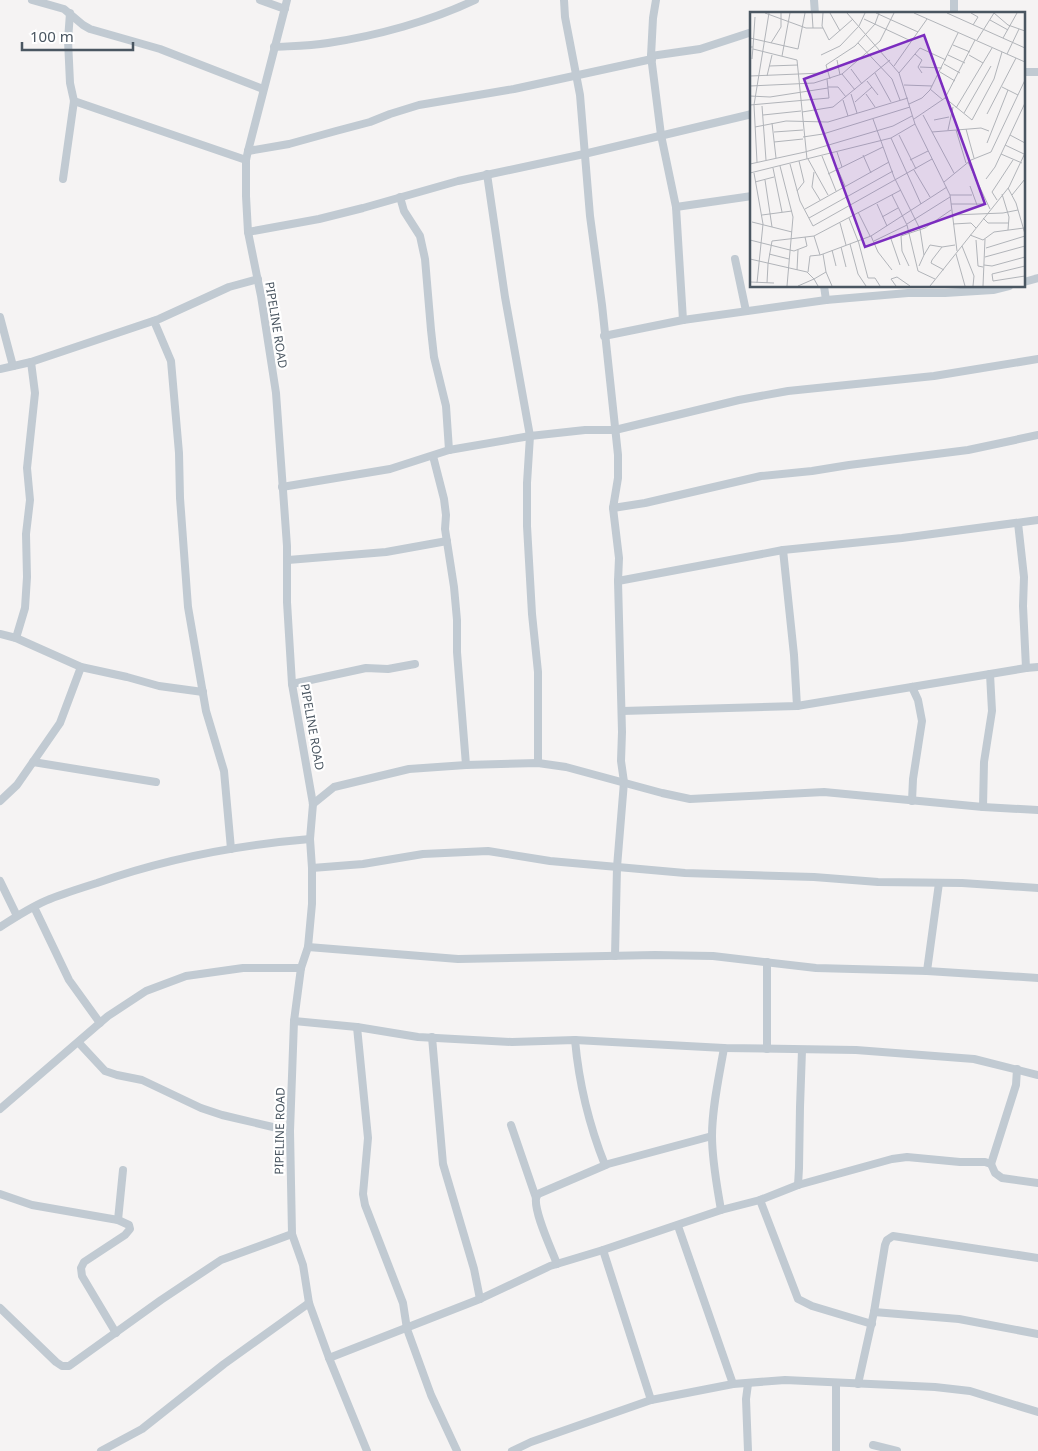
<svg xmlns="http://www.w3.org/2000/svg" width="1038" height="1451" viewBox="0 0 1038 1451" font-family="'Noto Sans',sans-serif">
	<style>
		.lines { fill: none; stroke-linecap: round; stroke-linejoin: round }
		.minor { stroke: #c1cad2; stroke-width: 8 }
		.labels { text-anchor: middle; stroke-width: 4.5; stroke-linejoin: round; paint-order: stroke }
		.street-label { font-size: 12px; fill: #4a5661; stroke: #fff }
		.inset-road { fill: none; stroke: #b1b4b9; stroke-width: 1 }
		.view { fill: #7b2cbf; fill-opacity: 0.15; stroke: #7b2cbf; stroke-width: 2.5 }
		.inset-edge { fill: none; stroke: #4a5661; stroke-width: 2.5 }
	</style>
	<rect width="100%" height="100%" fill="#f5f3f3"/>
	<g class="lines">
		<g class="minor">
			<path d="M 32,0 L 64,9 L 83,25 L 90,29 L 160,49 L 263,89"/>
			<path d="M 260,0 L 285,9"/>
			<path d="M 287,0 L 248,151 L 246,160 L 246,196 L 248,232 L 261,296 L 276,393 L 287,546 L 287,602 L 292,684 L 313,804 L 310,839 L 312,868 L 312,904 L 308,947 L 301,968 L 294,1021 L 290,1131 L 292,1234 L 303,1265 L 309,1303 L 329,1358 L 367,1451"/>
			<path d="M 564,0 L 565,17 L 580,95 L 590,216 L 602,305 L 618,455 L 618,478 L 613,508 L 619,558 L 618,581 L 622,732 L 621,761 L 624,782 L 617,867 L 615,956"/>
			<path d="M 656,0 L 653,18 L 651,56 L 661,135 L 676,207 L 683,320"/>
			<path d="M 814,0 L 815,14"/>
			<path d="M 954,0 L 954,14"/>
			<path d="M 274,47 C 292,46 310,46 328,43 C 376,36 431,21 475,0"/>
			<path d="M 651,56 L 700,49 L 752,32"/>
			<path d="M 1024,72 L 1038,72"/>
			<path d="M 74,101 L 246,160"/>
			<path d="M 248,151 L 289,144 L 336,131 L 370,122 L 390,114 L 419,105 L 514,89 L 652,59"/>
			<path d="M 487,174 L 505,297 L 530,436 L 527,483 L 527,526 L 532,614 L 538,672 L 538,763"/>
			<path d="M 63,179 L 74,101 L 70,83 L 68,40 L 70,13"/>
			<path d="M 400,197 L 404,211 L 420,236 L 425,259 L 431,330 L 434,357 L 446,406 L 449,450"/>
			<path d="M 676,207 L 752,196"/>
			<path d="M 248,232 L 319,219 L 363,208 L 458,181 L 584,154 L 752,114"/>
			<path d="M 735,259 L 746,311"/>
			<path d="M 1024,282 L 1038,278"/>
			<path d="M 824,286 L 826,300"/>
			<path d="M 0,317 L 13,366"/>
			<path d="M 154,321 L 171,361 L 179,453 L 180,498 L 188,607 L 206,711 L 224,771 L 231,849"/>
			<path d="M 604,336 L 683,320 L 826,300 L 908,293 L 945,293 L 993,290 L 1009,286"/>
			<path d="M 0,369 L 31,362 L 159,319 L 229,287 L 258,279"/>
			<path d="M 433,456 L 444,499 L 446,515 L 445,529 L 454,587 L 457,620 L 457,652 L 466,765"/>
			<path d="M 282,487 L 390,469 L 449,450 L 530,436 L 585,430 L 615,430 L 739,400 L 788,391 L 934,376 L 1038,359"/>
			<path d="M 613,508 L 645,503 L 761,476 L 812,471 L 849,465 L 968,450 L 1038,435"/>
			<path d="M 1018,523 L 1024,577 L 1023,606 L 1026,668"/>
			<path d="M 783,550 L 794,655 L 797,706"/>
			<path d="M 288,560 L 386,552 L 447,541"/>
			<path d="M 618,581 L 783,550 L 902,538 L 1038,520"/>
			<path d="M 0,634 L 16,638 L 81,667 L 127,677 L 159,686 L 203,692"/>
			<path d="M 16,638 L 25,608 L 27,577 L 26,534 L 30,500 L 27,468 L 35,393 L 31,362"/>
			<path d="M 292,684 L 366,668 L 388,669 L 415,664"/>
			<path d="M 622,711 L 797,706 L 1026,668 L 1038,667"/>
			<path d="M 33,762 L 156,782"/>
			<path d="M 0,801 L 17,785 L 60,723 L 81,667"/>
			<path d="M 912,801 L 913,779 L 922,721 L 918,700 L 912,687"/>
			<path d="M 313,804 L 334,787 L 409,769 L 466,765 L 538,763 L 566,767 L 662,793 L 690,799 L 824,792 L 983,807 L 1038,810"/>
			<path d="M 983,807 L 984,762 L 992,711 L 990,674"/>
			<path d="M 312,868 L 363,864 L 423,854 L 488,851 L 550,861 L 685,873 L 814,877 L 878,882 L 962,883 L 1038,888"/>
			<path d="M 0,881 L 17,916"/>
			<path d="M 34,907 L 69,980 L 100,1023"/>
			<path d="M 0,927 C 16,917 32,906 50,899 C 65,893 81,888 97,883 C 165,859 238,845 310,839"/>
			<path d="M 308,947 L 458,959 L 655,955 L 713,956 L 816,968 L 927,971 L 1038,978"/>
			<path d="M 927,971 L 939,883"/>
			<path d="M 294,1021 L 357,1027 L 418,1037 L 512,1042 L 575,1040 L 724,1048 L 856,1050 L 974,1059 L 1038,1075"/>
			<path d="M 357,1027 L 368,1138 L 363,1194 L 365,1205 L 403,1303 L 407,1329 L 431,1395 L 457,1451"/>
			<path d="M 432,1037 L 443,1164 L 474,1269 L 480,1299"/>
			<path d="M 575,1040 C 579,1084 589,1125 605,1165"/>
			<path d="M 79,1043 L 105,1071 L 117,1075 L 142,1080 L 201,1108 L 222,1115 L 290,1131"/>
			<path d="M 767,1049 L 767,962"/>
			<path d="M 0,1109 L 108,1016 L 146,991 L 186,976 L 243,968 L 301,968"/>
			<path d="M 511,1125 L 536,1198 C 534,1213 551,1248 557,1264"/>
			<path d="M 991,1164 L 1016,1085 L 1017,1069"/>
			<path d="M 798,1185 L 799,1168 L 800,1107 L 802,1050"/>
			<path d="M 0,1194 L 32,1205 L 118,1220 L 129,1225 L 130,1229 L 125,1235 L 84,1262 L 81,1268 L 82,1276 L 116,1333"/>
			<path d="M 536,1198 L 538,1194 L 608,1164 L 712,1136"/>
			<path d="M 760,1200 L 798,1299 L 812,1306 L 872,1324"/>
			<path d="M 721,1210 C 717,1186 712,1161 712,1136 C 712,1107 719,1077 724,1048"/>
			<path d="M 118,1220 L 123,1170"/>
			<path d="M 678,1226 L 733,1384"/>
			<path d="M 603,1250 L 651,1400"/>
			<path d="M 0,1308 L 56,1362 L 62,1366 L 69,1366 L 161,1300 L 221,1260 L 292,1234"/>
			<path d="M 874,1312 L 959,1319 L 1038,1334"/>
			<path d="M 329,1358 L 480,1299 L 550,1266 L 603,1250 L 721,1210 L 760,1200 L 798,1185 L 892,1159 L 907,1157 L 960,1162 L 985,1162 L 991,1164 L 995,1173 L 1002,1178 L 1038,1183"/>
			<path d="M 858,1384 L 874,1312 L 885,1245 L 887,1240 L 893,1236 L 1038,1258"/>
			<path d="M 873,1445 L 897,1451"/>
			<path d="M 101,1451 L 142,1429 L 224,1364 L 309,1303"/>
			<path d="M 512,1451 L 531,1442 L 651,1400 L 733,1384 L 785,1380 L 935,1387 L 970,1391 L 1038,1412"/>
			<path d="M 748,1451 L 746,1399 L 748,1384"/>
			<path d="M 836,1451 L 836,1383"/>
		</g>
	</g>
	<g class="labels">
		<g class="street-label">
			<text transform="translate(276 325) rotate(81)" y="4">PIPELINE ROAD</text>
			<text transform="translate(312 727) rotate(80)" y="4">PIPELINE ROAD</text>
			<text transform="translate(280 1131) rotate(-89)" y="4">PIPELINE ROAD</text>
		</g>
	</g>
	<g transform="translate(750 12)">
		<rect width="275" height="275" fill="#f5f3f3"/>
		<path class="inset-road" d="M 15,1 L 56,16 L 73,16M 62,1 L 63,16M 73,1 L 72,14 L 79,28 L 103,7M 80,1 L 90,19M 97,1 L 149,61 L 165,112 L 200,183 L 207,239M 126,1 L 168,20M 164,1 L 275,50M 197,1 L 275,36M 221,1 L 228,5 L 223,13M 114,7 L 161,29M 240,8 L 258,18M 0,26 L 48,37 L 55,1M 253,26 L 267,1M 227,28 L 244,1 L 258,13 L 275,19M 21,31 L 31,15 L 31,1M 108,31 L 142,67 L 150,88M 203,33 L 220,40M 0,35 L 3,35 L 2,47M 3,35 L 5,5M 3,37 L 47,48 L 57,147M 165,42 L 172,48 L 168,55 L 172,61M 257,42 L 269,17M 71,43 L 90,34 L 109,14 L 115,1M 198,43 L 215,51M 219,43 L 233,51M 32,44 L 40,1M 87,48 L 90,63M 194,52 L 210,61M 19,54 L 48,53M 144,54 L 177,7M 170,55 L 192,56M 101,57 L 112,72M 190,60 L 205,69M 125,61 L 141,90M 149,61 L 170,36 L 196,48M 92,62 L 105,78M 0,64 L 73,61M 17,64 L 22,43M 80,67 L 76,53 L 105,34 L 125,12 L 129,1M 117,69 L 128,83M 154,73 L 182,74M 0,74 L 64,71 L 92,62 L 130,29 L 144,1M 78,75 L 88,75 L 96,85M 252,75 L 268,83M 180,77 L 193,88M 101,82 L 107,101M 116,82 L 125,95M 0,84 L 20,85 L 78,76M 195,86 L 222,108 L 244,67 L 252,40M 93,88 L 98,104M 105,90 L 122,75M 159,92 L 172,86 L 180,78 L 208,21M 0,93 L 79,86 L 77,67M 12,94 L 16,148M 206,96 L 242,36M 52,100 L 83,95 L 140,48M 214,101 L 241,54M 237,102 L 266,46M 13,103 L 51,99M 173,103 L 204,161M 123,107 L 144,165 L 170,217 L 174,243 L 169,254M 164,107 L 195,86 L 225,28M 184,108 L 199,105M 22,111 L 26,146M 5,115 L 36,109 L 78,110 L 158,86M 216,117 L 224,146M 198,118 L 203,95M 206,118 L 216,151M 24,120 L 53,118M 182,120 L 231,116 L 239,119M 149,123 L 166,157M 260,123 L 275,131M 53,125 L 73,122 L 160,95M 141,126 L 171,192M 24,130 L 53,127M 237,131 L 258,78M 255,133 L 274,142M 87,140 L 92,155M 251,142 L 272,151M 113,143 L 121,161M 72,144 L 86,179M 58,147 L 78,183M 160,148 L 178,139M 7,150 L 4,93 L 19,1M 218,150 L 240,197M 0,152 L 55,140 L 143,114 L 162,104M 40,152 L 50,189 L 63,214 L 182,147M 30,154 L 43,205 L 37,274M 23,156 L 32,200M 88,158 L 95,174M 164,158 L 180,185M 64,160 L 62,175 L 70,188M 0,161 L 141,126 L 165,112M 4,161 L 13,212 L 7,271M 78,162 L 133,135M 236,167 L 245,155 L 275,91M 15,168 L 22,215M 5,170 L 24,165M 194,170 L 221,148 L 241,140 L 275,68M 220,174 L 227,193M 258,176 L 266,191 L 275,222M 47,179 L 54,170 L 49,149M 252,182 L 259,205 L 258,218M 142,183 L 157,213 L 168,259 L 185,267M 200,183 L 222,183M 262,183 L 275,167M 247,188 L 242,180 L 263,148M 127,192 L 137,214M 201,192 L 236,192M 0,196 L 0,231M 55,197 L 139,150M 108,200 L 120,224M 12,203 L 42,199M 202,203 L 253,201 L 268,198M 132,205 L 148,196M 59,206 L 143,159M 99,206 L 108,229M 233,206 L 238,211 L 259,211M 2,210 L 42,220M 90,211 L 96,233M 157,212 L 200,185M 203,212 L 221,211 L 226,216M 220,223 L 233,228 L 244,220 L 274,216M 64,224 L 70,243 L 73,242 L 121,224 L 197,175M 121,224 L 128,240 L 142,258M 140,224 L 150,253M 0,228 L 44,239 L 57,234 L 55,225M 108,228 L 118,266 L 125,266 L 130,274M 226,228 L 228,254 L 233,255M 124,229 L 157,213M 100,232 L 108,262 L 116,274M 212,234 L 224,264 L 223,274M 91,235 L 96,255M 236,236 L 275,224M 82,238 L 86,254M 19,242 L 39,247M 206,242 L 215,274M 174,243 L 180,233 L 192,235M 235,245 L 275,234M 0,247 L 57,260 L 64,267 L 76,260 L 73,242M 18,252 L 22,229 L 64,224 L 151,178M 234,253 L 242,254 L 275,245M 159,254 L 152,239 L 151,224 L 175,216 L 201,198M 275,254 L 242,262 L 243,269 L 275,264M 47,258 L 48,238M 194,258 L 181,251 L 182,248 L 192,235 L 205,233M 58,260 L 60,244 L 70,243M 76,260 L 82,274M 0,270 L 24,271M 17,271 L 18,252M 48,274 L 64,267 L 68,274M 146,274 L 141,267 L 147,265 L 160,274M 180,274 L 259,175 L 275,141M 233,274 L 235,227"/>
		<path class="view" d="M 174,23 L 235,192 L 115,235 L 54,67 Z"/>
		<rect width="275" height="275" class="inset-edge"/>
	</g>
	<path d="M22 42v8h111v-8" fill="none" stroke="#4a5661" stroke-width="2.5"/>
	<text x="30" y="42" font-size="15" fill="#4a5661" stroke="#ffffff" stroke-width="4" paint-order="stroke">100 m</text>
</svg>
